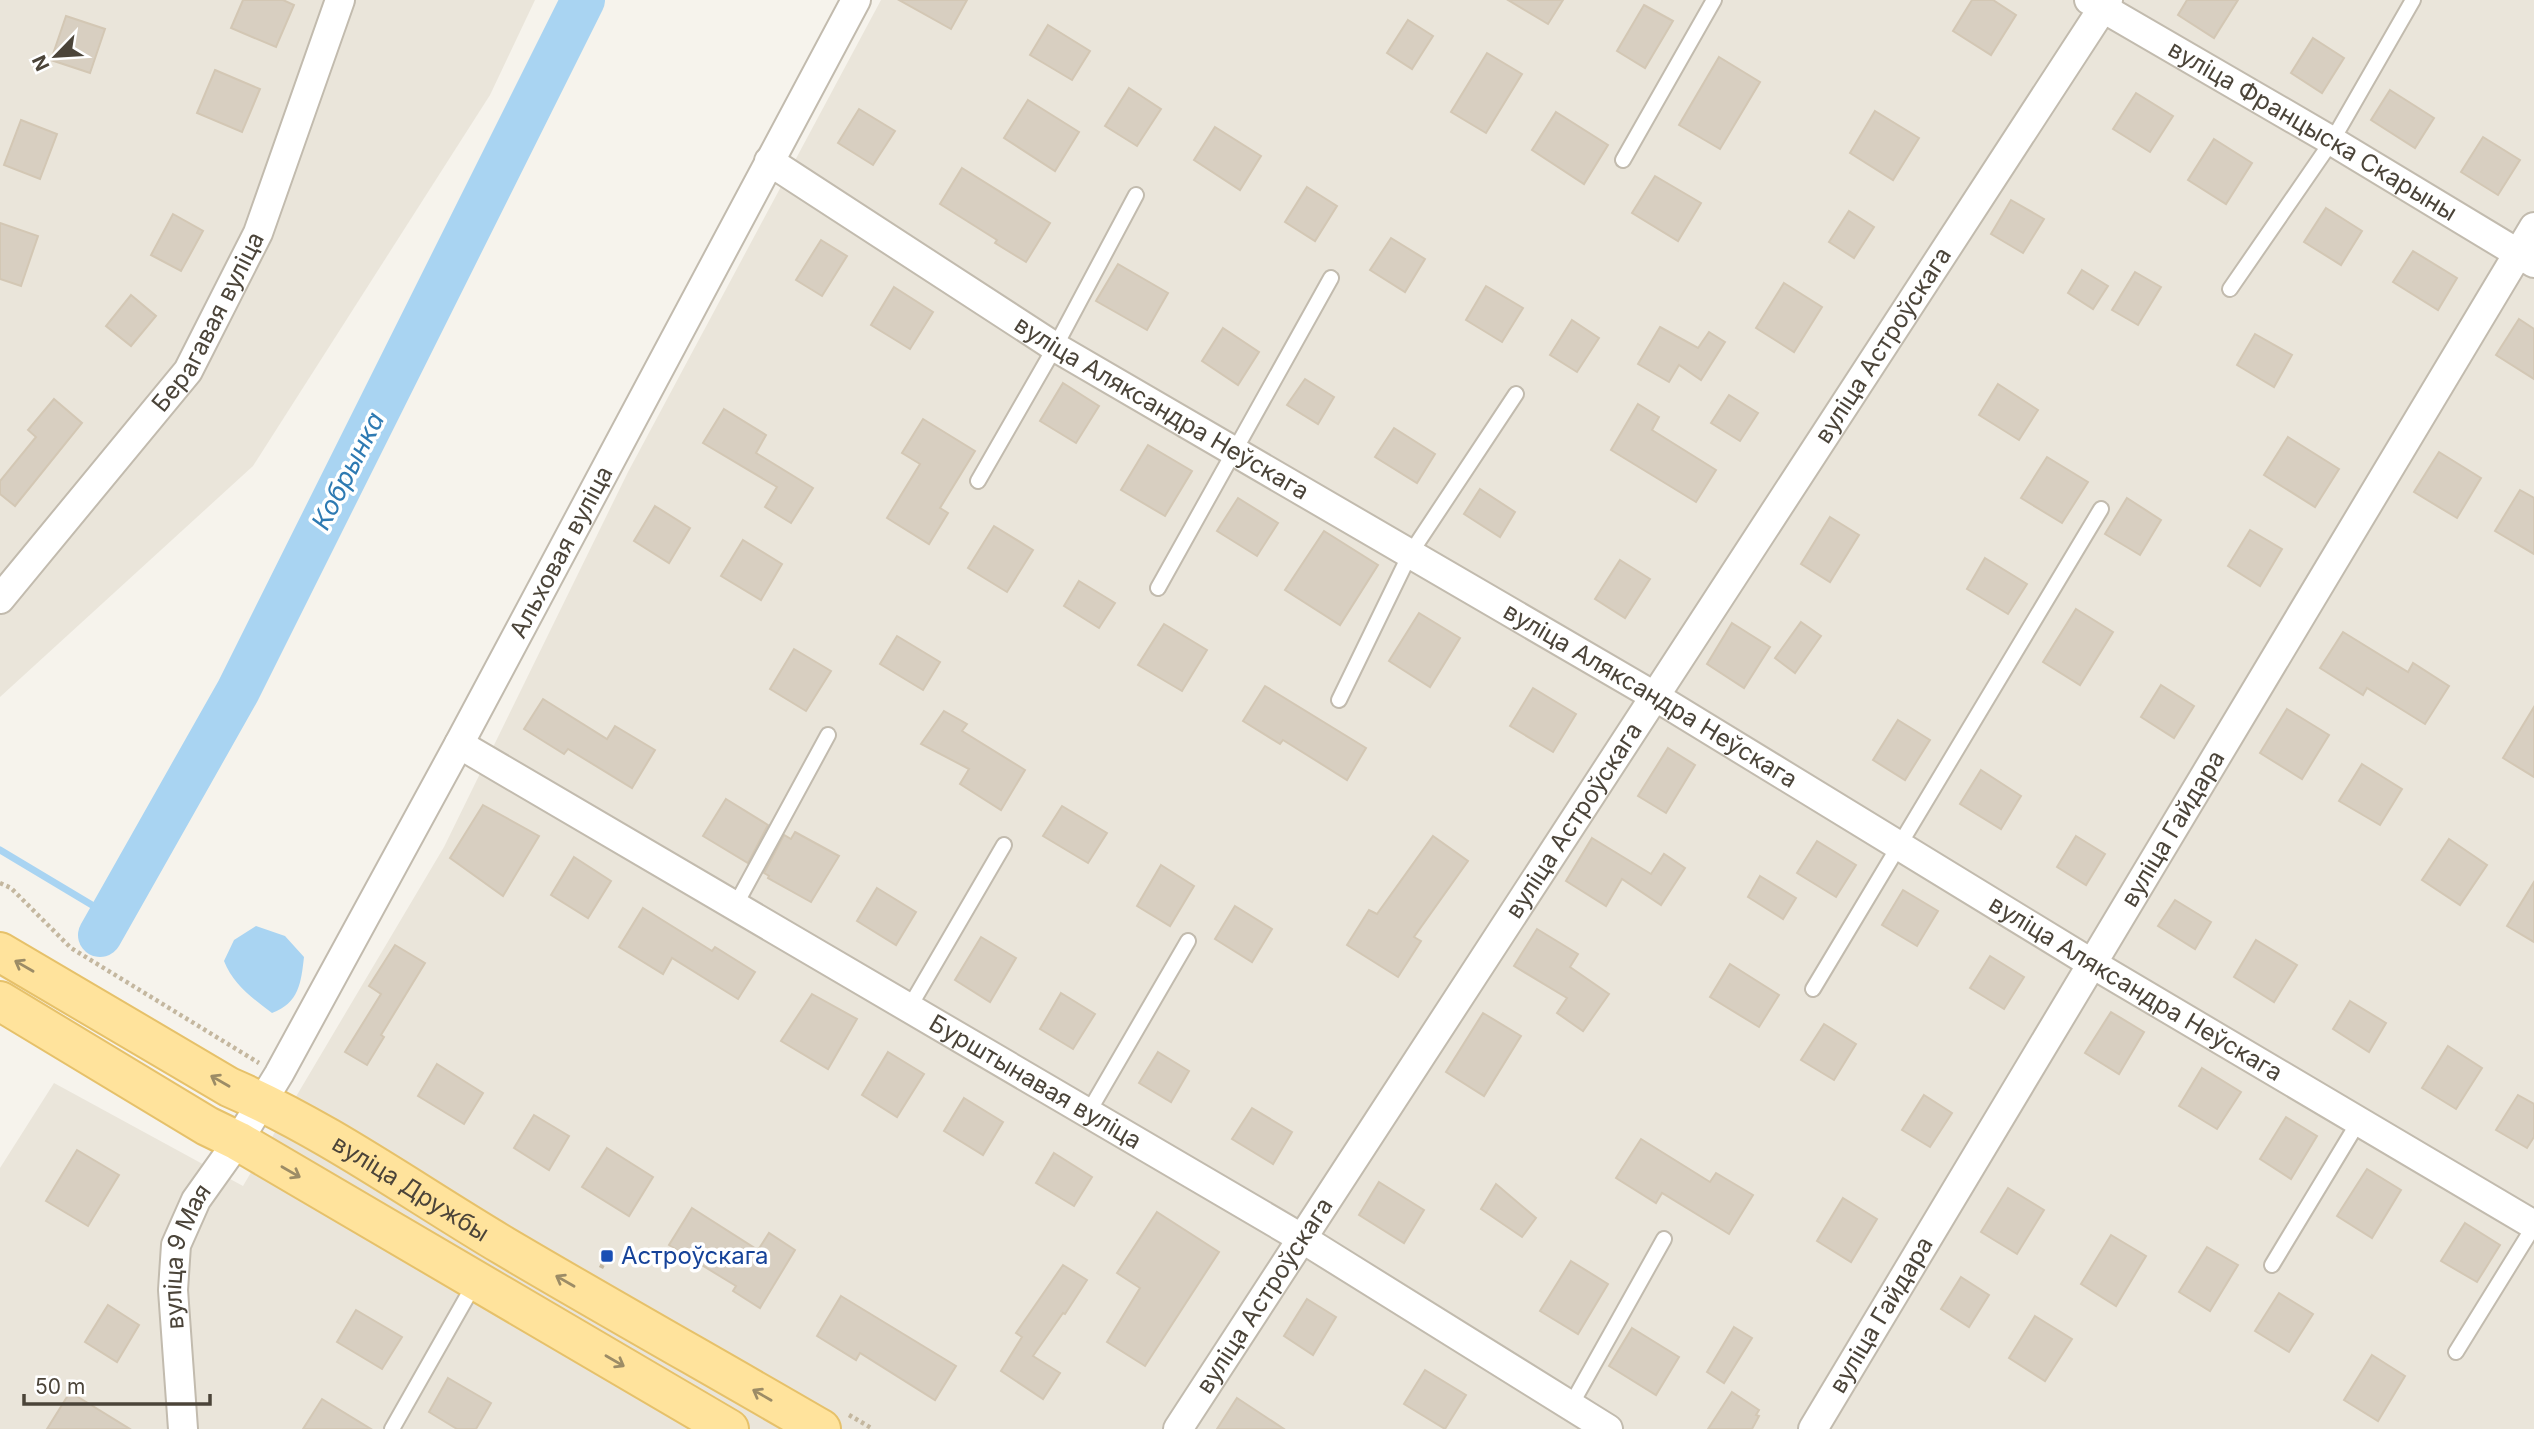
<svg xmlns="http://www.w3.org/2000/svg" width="2534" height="1429" viewBox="0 0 2534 1429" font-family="Inter,sans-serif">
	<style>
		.residential { fill: #eae5da }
		.water { fill: #a9d4f2 }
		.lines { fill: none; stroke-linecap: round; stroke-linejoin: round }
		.stream { stroke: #a9d4f2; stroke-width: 7 }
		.river { stroke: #a9d4f2; stroke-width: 44 }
		.building { fill: #d8cfc1; stroke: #d3c7b4; stroke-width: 2 }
		.lane-casing { stroke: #c2bbae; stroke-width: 18 }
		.street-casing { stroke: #c2bbae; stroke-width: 32 }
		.primary-casing { stroke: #e6c16a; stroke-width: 42 }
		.path { stroke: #c4b79f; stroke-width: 4.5; stroke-dasharray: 3.5 3.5; stroke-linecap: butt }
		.lane { stroke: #fff; stroke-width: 14 }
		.street { stroke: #fff; stroke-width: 28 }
		.primary { stroke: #ffe39c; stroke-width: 38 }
		.oneway { stroke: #9c8c66 }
		.transit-dot { fill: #1a4fb4; stroke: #fff; stroke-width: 2.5 }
		.labels { text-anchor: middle; stroke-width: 7; stroke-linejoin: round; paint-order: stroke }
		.street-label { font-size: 24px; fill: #4b4439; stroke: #fff }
		.transit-label { font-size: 24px; fill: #164399; stroke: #fff; text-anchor: start }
		.water-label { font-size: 26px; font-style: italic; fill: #2e7ab2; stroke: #fff }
	</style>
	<rect width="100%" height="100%" fill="#f6f3ec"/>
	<g class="residential">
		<path d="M 0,0 L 535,0 L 490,95 L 253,466 L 0,697 Z"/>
		<path d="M 881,0 L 2534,0 L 2534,1429 L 0,1429 L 0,1168 L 54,1083 L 243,1186 L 444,847 L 628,472 Z"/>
	</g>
	<path class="water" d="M 256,926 L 285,936 L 304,957 C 301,983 299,1003 272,1013 C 252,998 233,984 224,961 L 234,940 Z"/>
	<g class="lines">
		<path class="stream" d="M 0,850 L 112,917"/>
		<path class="river" d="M 100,935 L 238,691 L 583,0"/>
	</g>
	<g class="building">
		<path d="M 243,0 L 283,0 L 294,5 L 276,47 L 231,28 Z"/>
		<path d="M 899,0 L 967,0 L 951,29 Z"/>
		<path d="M 1508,0 L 1563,0 L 1548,24 Z"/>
		<path d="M 1972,0 L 1993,0 L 2016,15 L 1991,55 L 1953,31 Z"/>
		<path d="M 2187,0 L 2238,0 L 2214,38 L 2178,15 Z"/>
		<path d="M 1644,5 L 1673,21 L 1645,68 L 1617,51 Z"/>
		<path d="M 66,16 L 105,29 L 90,73 L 51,60 Z"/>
		<path d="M 1408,20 L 1433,36 L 1412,69 L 1387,53 Z"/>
		<path d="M 1048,25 L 1090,51 L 1072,80 L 1030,55 Z"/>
		<path d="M 2313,38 L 2344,58 L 2322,93 L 2291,73 Z"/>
		<path d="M 1487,53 L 1522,74 L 1486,133 L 1451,112 Z"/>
		<path d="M 1719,57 L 1760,82 L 1720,149 L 1679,125 Z"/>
		<path d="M 215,70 L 260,89 L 242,132 L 197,113 Z"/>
		<path d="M 1129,88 L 1161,109 L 1137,146 L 1105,126 Z"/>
		<path d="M 2390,90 L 2434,118 L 2415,148 L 2371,120 Z"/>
		<path d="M 2136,93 L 2173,116 L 2150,152 L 2113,129 Z"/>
		<path d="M 1028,100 L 1079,132 L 1055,171 L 1004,138 Z"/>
		<path d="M 859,109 L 895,131 L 873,165 L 838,143 Z"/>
		<path d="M 1875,111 L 1919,138 L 1893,180 L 1850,153 Z"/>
		<path d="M 1556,112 L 1608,145 L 1584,184 L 1532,150 Z"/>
		<path d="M 21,120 L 57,134 L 40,179 L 4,165 Z"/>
		<path d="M 1215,127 L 1261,156 L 1240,190 L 1194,160 Z"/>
		<path d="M 2483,137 L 2520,160 L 2498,195 L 2461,172 Z"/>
		<path d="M 2214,139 L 2252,163 L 2226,204 L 2188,180 Z"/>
		<path d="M 962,168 L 1050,223 L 1026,262 L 995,243 L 997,240 L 940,204 Z"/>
		<path d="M 1655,176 L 1701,203 L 1678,241 L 1632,213 Z"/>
		<path d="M 1307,187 L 1337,206 L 1315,241 L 1285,222 Z"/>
		<path d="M 2011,200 L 2044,219 L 2023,253 L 1991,234 Z"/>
		<path d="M 2326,208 L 2362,231 L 2341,265 L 2304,242 Z"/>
		<path d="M 1849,211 L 1874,227 L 1854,258 L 1829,242 Z"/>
		<path d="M 173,214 L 203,231 L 181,271 L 151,255 Z"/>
		<path d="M 0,223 L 38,236 L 21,286 L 0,279 Z"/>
		<path d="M 1391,238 L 1425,259 L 1405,292 L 1370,270 Z"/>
		<path d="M 821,240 L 847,256 L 822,296 L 796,280 Z"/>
		<path d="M 2413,251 L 2457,278 L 2438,310 L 2393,282 Z"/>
		<path d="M 1118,264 L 1168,293 L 1147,330 L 1096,301 Z"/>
		<path d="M 2082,270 L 2108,286 L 2093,309 L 2068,293 Z"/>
		<path d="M 2135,272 L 2161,287 L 2138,325 L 2112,310 Z"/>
		<path d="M 1784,283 L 1822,307 L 1794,352 L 1756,328 Z"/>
		<path d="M 1486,286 L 1523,308 L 1502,342 L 1466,320 Z"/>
		<path d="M 894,287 L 933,312 L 910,349 L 871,325 Z"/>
		<path d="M 131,295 L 156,316 L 131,346 L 106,326 Z"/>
		<path d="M 2519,319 L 2534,329 L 2534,379 L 2496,355 Z"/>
		<path d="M 1572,320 L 1599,338 L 1577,372 L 1550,355 Z"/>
		<path d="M 1660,327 L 1698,348 L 1709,332 L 1725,342 L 1701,380 L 1679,365 L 1669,382 L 1638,364 Z"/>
		<path d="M 1223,328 L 1259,352 L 1238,385 L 1202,361 Z"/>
		<path d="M 2255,334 L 2292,355 L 2274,387 L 2237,365 Z"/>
		<path d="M 1305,379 L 1334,397 L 1318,424 L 1287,405 Z"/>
		<path d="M 1063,383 L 1099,406 L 1076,443 L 1040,421 Z"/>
		<path d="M 1998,384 L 2038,410 L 2019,440 L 1979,415 Z"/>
		<path d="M 1729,395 L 1758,413 L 1740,441 L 1711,423 Z"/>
		<path d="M 54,399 L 82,423 L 15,506 L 0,494 L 0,481 L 36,437 L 28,430 Z"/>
		<path d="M 1638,404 L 1659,417 L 1652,430 L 1716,470 L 1696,502 L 1611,450 Z"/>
		<path d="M 724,409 L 766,435 L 756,453 L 813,488 L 791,523 L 765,507 L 777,487 L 703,443 Z"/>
		<path d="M 923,419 L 975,451 L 940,508 L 948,513 L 929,544 L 887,518 L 920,464 L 902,453 Z"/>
		<path d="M 1394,428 L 1435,454 L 1417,483 L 1375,457 Z"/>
		<path d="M 2288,437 L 2339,469 L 2315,507 L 2264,475 Z"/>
		<path d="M 1148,445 L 1192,471 L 1165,516 L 1121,490 Z"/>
		<path d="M 2439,452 L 2481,478 L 2457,518 L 2414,492 Z"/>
		<path d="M 2047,457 L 2088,482 L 2062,523 L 2021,498 Z"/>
		<path d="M 1480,489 L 1515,512 L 1500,537 L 1464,514 Z"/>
		<path d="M 2520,490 L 2534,498 L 2534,554 L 2495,531 Z"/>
		<path d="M 1238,498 L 1278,523 L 1257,556 L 1217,531 Z"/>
		<path d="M 2127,498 L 2161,520 L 2140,555 L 2105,534 Z"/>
		<path d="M 655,506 L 690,528 L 669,563 L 634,541 Z"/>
		<path d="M 1830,517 L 1859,535 L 1830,582 L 1801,564 Z"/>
		<path d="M 994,526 L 1033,550 L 1007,592 L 968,568 Z"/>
		<path d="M 2250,530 L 2282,549 L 2260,586 L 2228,566 Z"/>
		<path d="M 1324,531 L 1378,565 L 1340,625 L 1285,590 Z"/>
		<path d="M 743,540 L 782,564 L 761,600 L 721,576 Z"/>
		<path d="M 1985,558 L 2027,584 L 2008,614 L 1967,589 Z"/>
		<path d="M 1620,560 L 1650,579 L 1625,618 L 1595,599 Z"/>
		<path d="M 1079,581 L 1115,603 L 1099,628 L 1064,606 Z"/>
		<path d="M 2076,609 L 2113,632 L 2080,685 L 2043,662 Z"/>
		<path d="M 1419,613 L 1460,638 L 1430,687 L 1389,661 Z"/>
		<path d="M 1801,622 L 1821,636 L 1795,673 L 1775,658 Z"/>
		<path d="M 1732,623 L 1770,647 L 1744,688 L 1707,664 Z"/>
		<path d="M 1164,624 L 1207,650 L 1182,691 L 1138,665 Z"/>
		<path d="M 2343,632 L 2408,672 L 2413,663 L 2449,686 L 2425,724 L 2367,688 L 2363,695 L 2320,668 Z"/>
		<path d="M 897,636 L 940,662 L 923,690 L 880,664 Z"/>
		<path d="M 794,649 L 831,671 L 806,711 L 770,689 Z"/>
		<path d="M 2161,685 L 2194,706 L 2174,738 L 2141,717 Z"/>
		<path d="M 1265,686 L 1366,748 L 1347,780 L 1283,740 L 1280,744 L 1243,721 Z"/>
		<path d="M 1533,688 L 1576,714 L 1553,752 L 1510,726 Z"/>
		<path d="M 543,699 L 607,739 L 615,726 L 655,750 L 632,788 L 568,749 L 564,754 L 524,729 Z"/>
		<path d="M 2534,707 L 2534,777 L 2503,758 Z"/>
		<path d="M 2287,709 L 2329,735 L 2302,779 L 2260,753 Z"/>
		<path d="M 944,711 L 967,724 L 962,731 L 1025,770 L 1001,810 L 960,784 L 969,769 L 921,744 Z"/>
		<path d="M 1898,720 L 1930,740 L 1905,780 L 1873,760 Z"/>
		<path d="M 1668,748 L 1695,765 L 1666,813 L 1638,796 Z"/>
		<path d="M 2362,764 L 2402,789 L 2380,825 L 2339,801 Z"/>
		<path d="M 1981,770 L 2021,796 L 2001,829 L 1960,804 Z"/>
		<path d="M 726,799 L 768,825 L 748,863 L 703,836 Z"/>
		<path d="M 483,805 L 539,836 L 503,896 L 450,858 Z"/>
		<path d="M 1062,806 L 1107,833 L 1088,863 L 1043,836 Z"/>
		<path d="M 795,832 L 839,856 L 811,902 L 768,878 L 769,876 L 764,873 L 784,835 L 791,839 Z"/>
		<path d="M 1433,836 L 1468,861 L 1414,937 L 1421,941 L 1398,977 L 1347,945 L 1369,910 L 1377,914 Z"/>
		<path d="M 2076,836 L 2105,854 L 2086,885 L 2057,867 Z"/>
		<path d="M 1592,838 L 1651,874 L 1664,854 L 1685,868 L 1661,905 L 1622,879 L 1606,906 L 1566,881 Z"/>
		<path d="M 2449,839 L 2487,865 L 2460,905 L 2422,880 Z"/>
		<path d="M 1817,841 L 1856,865 L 1836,897 L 1797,873 Z"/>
		<path d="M 574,857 L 611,881 L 588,918 L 551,895 Z"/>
		<path d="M 1161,865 L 1194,886 L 1170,926 L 1137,906 Z"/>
		<path d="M 1760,876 L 1796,898 L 1783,919 L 1748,897 Z"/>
		<path d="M 2534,882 L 2534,942 L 2507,926 Z"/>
		<path d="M 877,888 L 916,912 L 896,945 L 857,921 Z"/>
		<path d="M 1903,890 L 1938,911 L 1917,946 L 1882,925 Z"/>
		<path d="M 2175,900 L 2211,922 L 2195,949 L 2158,926 Z"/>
		<path d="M 1235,906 L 1272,929 L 1252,962 L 1215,939 Z"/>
		<path d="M 643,908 L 712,951 L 715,947 L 755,972 L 738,999 L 672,958 L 663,974 L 619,947 Z"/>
		<path d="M 1537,929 L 1578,954 L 1570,967 L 1609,994 L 1583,1031 L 1557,1013 L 1567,998 L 1514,966 Z"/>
		<path d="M 981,937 L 1016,958 L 990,1002 L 955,980 Z"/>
		<path d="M 2256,940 L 2297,965 L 2274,1002 L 2234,977 Z"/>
		<path d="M 395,945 L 425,963 L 381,1035 L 384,1037 L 367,1065 L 345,1052 L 381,994 L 369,986 Z"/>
		<path d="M 1990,956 L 2024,977 L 2004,1009 L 1970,988 Z"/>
		<path d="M 1730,964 L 1779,995 L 1759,1027 L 1710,997 Z"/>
		<path d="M 1061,993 L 1095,1014 L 1073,1049 L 1040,1029 Z"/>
		<path d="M 812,994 L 857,1019 L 828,1069 L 781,1041 Z"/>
		<path d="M 2350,1001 L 2386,1023 L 2369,1052 L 2333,1029 Z"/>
		<path d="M 2111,1012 L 2144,1032 L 2119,1074 L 2085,1053 Z"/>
		<path d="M 1483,1013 L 1521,1036 L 1484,1096 L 1446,1072 Z"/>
		<path d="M 1824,1024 L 1856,1044 L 1834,1080 L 1801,1060 Z"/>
		<path d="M 2448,1046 L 2482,1068 L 2456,1109 L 2422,1088 Z"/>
		<path d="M 888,1052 L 924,1074 L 897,1117 L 862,1095 Z"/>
		<path d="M 1158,1052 L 1189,1071 L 1171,1102 L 1139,1083 Z"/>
		<path d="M 437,1064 L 483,1093 L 464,1124 L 418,1096 Z"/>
		<path d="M 2202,1068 L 2241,1092 L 2217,1129 L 2179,1106 Z"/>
		<path d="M 1924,1095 L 1952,1113 L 1930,1147 L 1902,1130 Z"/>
		<path d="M 2518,1095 L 2534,1104 L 2534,1137 L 2527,1148 L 2496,1130 Z"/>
		<path d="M 964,1098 L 1003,1122 L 983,1155 L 944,1131 Z"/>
		<path d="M 1252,1108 L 1292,1132 L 1273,1164 L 1232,1139 Z"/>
		<path d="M 534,1115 L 569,1136 L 549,1170 L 514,1148 Z"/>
		<path d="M 2286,1117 L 2317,1136 L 2291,1179 L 2260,1159 Z"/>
		<path d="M 1641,1139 L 1710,1182 L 1716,1173 L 1753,1195 L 1729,1234 L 1662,1193 L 1656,1203 L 1616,1178 Z"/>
		<path d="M 607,1148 L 653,1177 L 629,1216 L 582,1187 Z"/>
		<path d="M 77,1150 L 119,1175 L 88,1226 L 46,1201 Z"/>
		<path d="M 1054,1153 L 1092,1177 L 1074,1206 L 1036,1183 Z"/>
		<path d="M 2367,1169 L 2401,1190 L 2372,1238 L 2337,1216 Z"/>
		<path d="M 1379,1182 L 1424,1210 L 1404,1243 L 1359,1215 Z"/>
		<path d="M 1496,1184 L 1536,1218 L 1522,1237 L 1481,1209 Z"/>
		<path d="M 2008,1188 L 2044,1210 L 2017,1254 L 1981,1232 Z"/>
		<path d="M 1843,1198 L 1877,1219 L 1851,1262 L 1817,1241 Z"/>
		<path d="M 692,1208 L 758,1250 L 769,1233 L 795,1250 L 760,1308 L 733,1291 L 736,1286 L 669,1245 Z"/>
		<path d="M 1157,1212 L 1219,1252 L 1145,1366 L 1107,1342 L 1140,1288 L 1117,1273 Z"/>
		<path d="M 2465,1223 L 2500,1245 L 2477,1282 L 2441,1261 Z"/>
		<path d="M 2111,1235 L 2146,1256 L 2116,1306 L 2081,1284 Z"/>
		<path d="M 2207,1247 L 2238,1265 L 2210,1311 L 2179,1292 Z"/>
		<path d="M 1571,1261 L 1608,1284 L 1578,1334 L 1540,1311 Z"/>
		<path d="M 1063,1265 L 1087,1280 L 1065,1314 L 1063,1313 L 1033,1356 L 1060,1373 L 1043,1399 L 1001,1371 L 1022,1337 L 1016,1333 Z"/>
		<path d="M 1961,1277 L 1989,1295 L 1969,1327 L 1941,1309 Z"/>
		<path d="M 2279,1293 L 2313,1314 L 2289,1352 L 2255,1331 Z"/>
		<path d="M 841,1296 L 956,1366 L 935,1400 L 860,1353 L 856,1360 L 817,1336 Z"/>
		<path d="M 1307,1299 L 1336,1317 L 1313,1355 L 1284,1336 Z"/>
		<path d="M 108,1305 L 139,1325 L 117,1362 L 85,1342 Z"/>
		<path d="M 356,1310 L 402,1337 L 382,1369 L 337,1342 Z"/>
		<path d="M 2035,1316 L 2072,1339 L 2045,1381 L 2009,1358 Z"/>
		<path d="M 1734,1327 L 1752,1338 L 1724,1383 L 1707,1372 Z"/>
		<path d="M 1632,1328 L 1679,1357 L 1656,1395 L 1609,1366 Z"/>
		<path d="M 2372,1355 L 2405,1376 L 2378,1421 L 2344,1400 Z"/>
		<path d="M 1425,1370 L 1466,1395 L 1445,1429 L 1404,1404 Z"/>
		<path d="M 448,1378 L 491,1403 L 476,1429 L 457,1429 L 429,1412 Z"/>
		<path d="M 70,1392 L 130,1429 L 47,1429 Z"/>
		<path d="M 1732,1392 L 1759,1410 L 1756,1415 L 1759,1416 L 1752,1429 L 1708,1429 Z"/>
		<path d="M 1237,1398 L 1284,1429 L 1217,1429 Z"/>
		<path d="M 322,1399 L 371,1429 L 303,1429 Z"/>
	</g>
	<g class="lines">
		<defs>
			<g id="lane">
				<path d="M 1623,160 L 1714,0"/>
				<path d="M 2230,289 L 2332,141 L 2413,0"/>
				<path d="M 978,481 L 1055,347 L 1136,195"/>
				<path d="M 1158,588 L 1331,278"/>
				<path d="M 1339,700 L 1410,554 L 1516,394"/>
				<path d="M 735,906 L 828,735"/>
				<path d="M 1813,989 L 2101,509"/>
				<path d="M 909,1008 L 1004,845"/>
				<path d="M 1088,1113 L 1188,941"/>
				<path d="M 2272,1265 L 2359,1121"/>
				<path d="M 2456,1352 L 2534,1226"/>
				<path d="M 1571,1405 L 1664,1239"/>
				<path d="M 392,1429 L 476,1281"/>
			</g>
			<g id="street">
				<path id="s1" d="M 2089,0 L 2332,141 L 2534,263"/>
				<path id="s2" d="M 769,161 L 1055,347 L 1656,697 L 2091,963 L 2534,1225"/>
				<path id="s3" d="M 0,599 L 188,371 L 258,233 L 340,0"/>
				<path id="s4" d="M 459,744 L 1303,1239 L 1608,1429"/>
				<path id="s5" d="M 183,1429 L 173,1290 L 176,1245 L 196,1200 L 238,1141 L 279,1074 L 459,744 L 856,0"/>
				<path id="s6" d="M 1178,1429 L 2108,0"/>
				<path id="s7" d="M 1813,1429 L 2534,227"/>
			</g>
			<g id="primary">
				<path id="s8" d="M 0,952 L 229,1087 C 326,1129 413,1192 504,1246 C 609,1308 716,1368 821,1429"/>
				<path d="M 0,1001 L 207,1126 L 238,1141 L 729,1429"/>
			</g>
		</defs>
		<use href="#lane" class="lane-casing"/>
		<use href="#street" class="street-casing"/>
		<use href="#primary" class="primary-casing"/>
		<g class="path">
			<path d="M 0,883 L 11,888 L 71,948 L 259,1063"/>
			<path d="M 601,1268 L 607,1256"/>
			<path d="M 849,1415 L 873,1429"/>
		</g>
		<use href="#lane" class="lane"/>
		<use href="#street" class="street"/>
		<use href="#primary" class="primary"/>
	</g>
	<defs><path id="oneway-shaft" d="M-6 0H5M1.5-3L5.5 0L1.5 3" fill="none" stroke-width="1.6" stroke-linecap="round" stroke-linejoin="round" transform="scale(1.75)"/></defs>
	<g class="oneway">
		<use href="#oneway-shaft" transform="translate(24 966) rotate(-150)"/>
		<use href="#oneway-shaft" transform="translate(220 1081) rotate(-150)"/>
		<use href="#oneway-shaft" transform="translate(291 1172) rotate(30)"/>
		<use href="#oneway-shaft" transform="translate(565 1281) rotate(-150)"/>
		<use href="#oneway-shaft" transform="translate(615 1361) rotate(30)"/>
		<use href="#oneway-shaft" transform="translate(762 1395) rotate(-150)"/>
	</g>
	<rect class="transit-dot" x="600" y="1249" width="14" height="14" rx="3.5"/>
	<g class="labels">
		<g class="street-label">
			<text dy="8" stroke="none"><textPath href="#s1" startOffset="259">вуліца Францыска Скарыны</textPath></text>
			<text dy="8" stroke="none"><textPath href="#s3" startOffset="348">Берагавая вуліца</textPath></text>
			<text dy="8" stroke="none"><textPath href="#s6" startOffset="1293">вуліца Астроўскага</textPath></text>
			<text dy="8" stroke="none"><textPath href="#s2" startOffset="464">вуліца Аляксандра Неўскага</textPath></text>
			<text dy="8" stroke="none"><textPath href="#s5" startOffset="978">Альховая вуліца</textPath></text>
			<text dy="8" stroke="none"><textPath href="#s2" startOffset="1031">вуліца Аляксандра Неўскага</textPath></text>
			<text dy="8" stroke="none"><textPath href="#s6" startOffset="726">вуліца Астроўскага</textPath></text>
			<text dy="8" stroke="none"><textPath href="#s7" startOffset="700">вуліца Гайдара</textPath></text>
			<text dy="8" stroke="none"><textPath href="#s2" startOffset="1598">вуліца Аляксандра Неўскага</textPath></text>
			<text dy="8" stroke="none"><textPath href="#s4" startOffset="668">Бурштынавая вуліца</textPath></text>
			<text dy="8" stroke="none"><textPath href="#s8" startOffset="474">вуліца Дружбы</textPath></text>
			<text dy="8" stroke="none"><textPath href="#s5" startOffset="175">вуліца 9 Мая</textPath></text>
			<text dy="8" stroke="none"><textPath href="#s6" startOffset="159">вуліца Астроўскага</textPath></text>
			<text dy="8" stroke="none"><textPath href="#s7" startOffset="133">вуліца Гайдара</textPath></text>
		</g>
		<g class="transit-label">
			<text x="621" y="1264">Астроўскага</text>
		</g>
		<g class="water-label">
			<text transform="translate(348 471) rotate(-63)" y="9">Кобрынка</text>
		</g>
	</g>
	<g transform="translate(56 56) rotate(245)" stroke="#ffffff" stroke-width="5" paint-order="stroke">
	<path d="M0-5L12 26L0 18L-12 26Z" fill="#4b4439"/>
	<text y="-10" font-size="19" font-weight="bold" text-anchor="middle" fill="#4b4439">N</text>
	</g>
	<path d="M24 1394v10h186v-10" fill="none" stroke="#4b4439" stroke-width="3.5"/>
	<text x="35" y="1394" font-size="21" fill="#4b4439" stroke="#ffffff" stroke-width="5" paint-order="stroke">50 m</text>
</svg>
